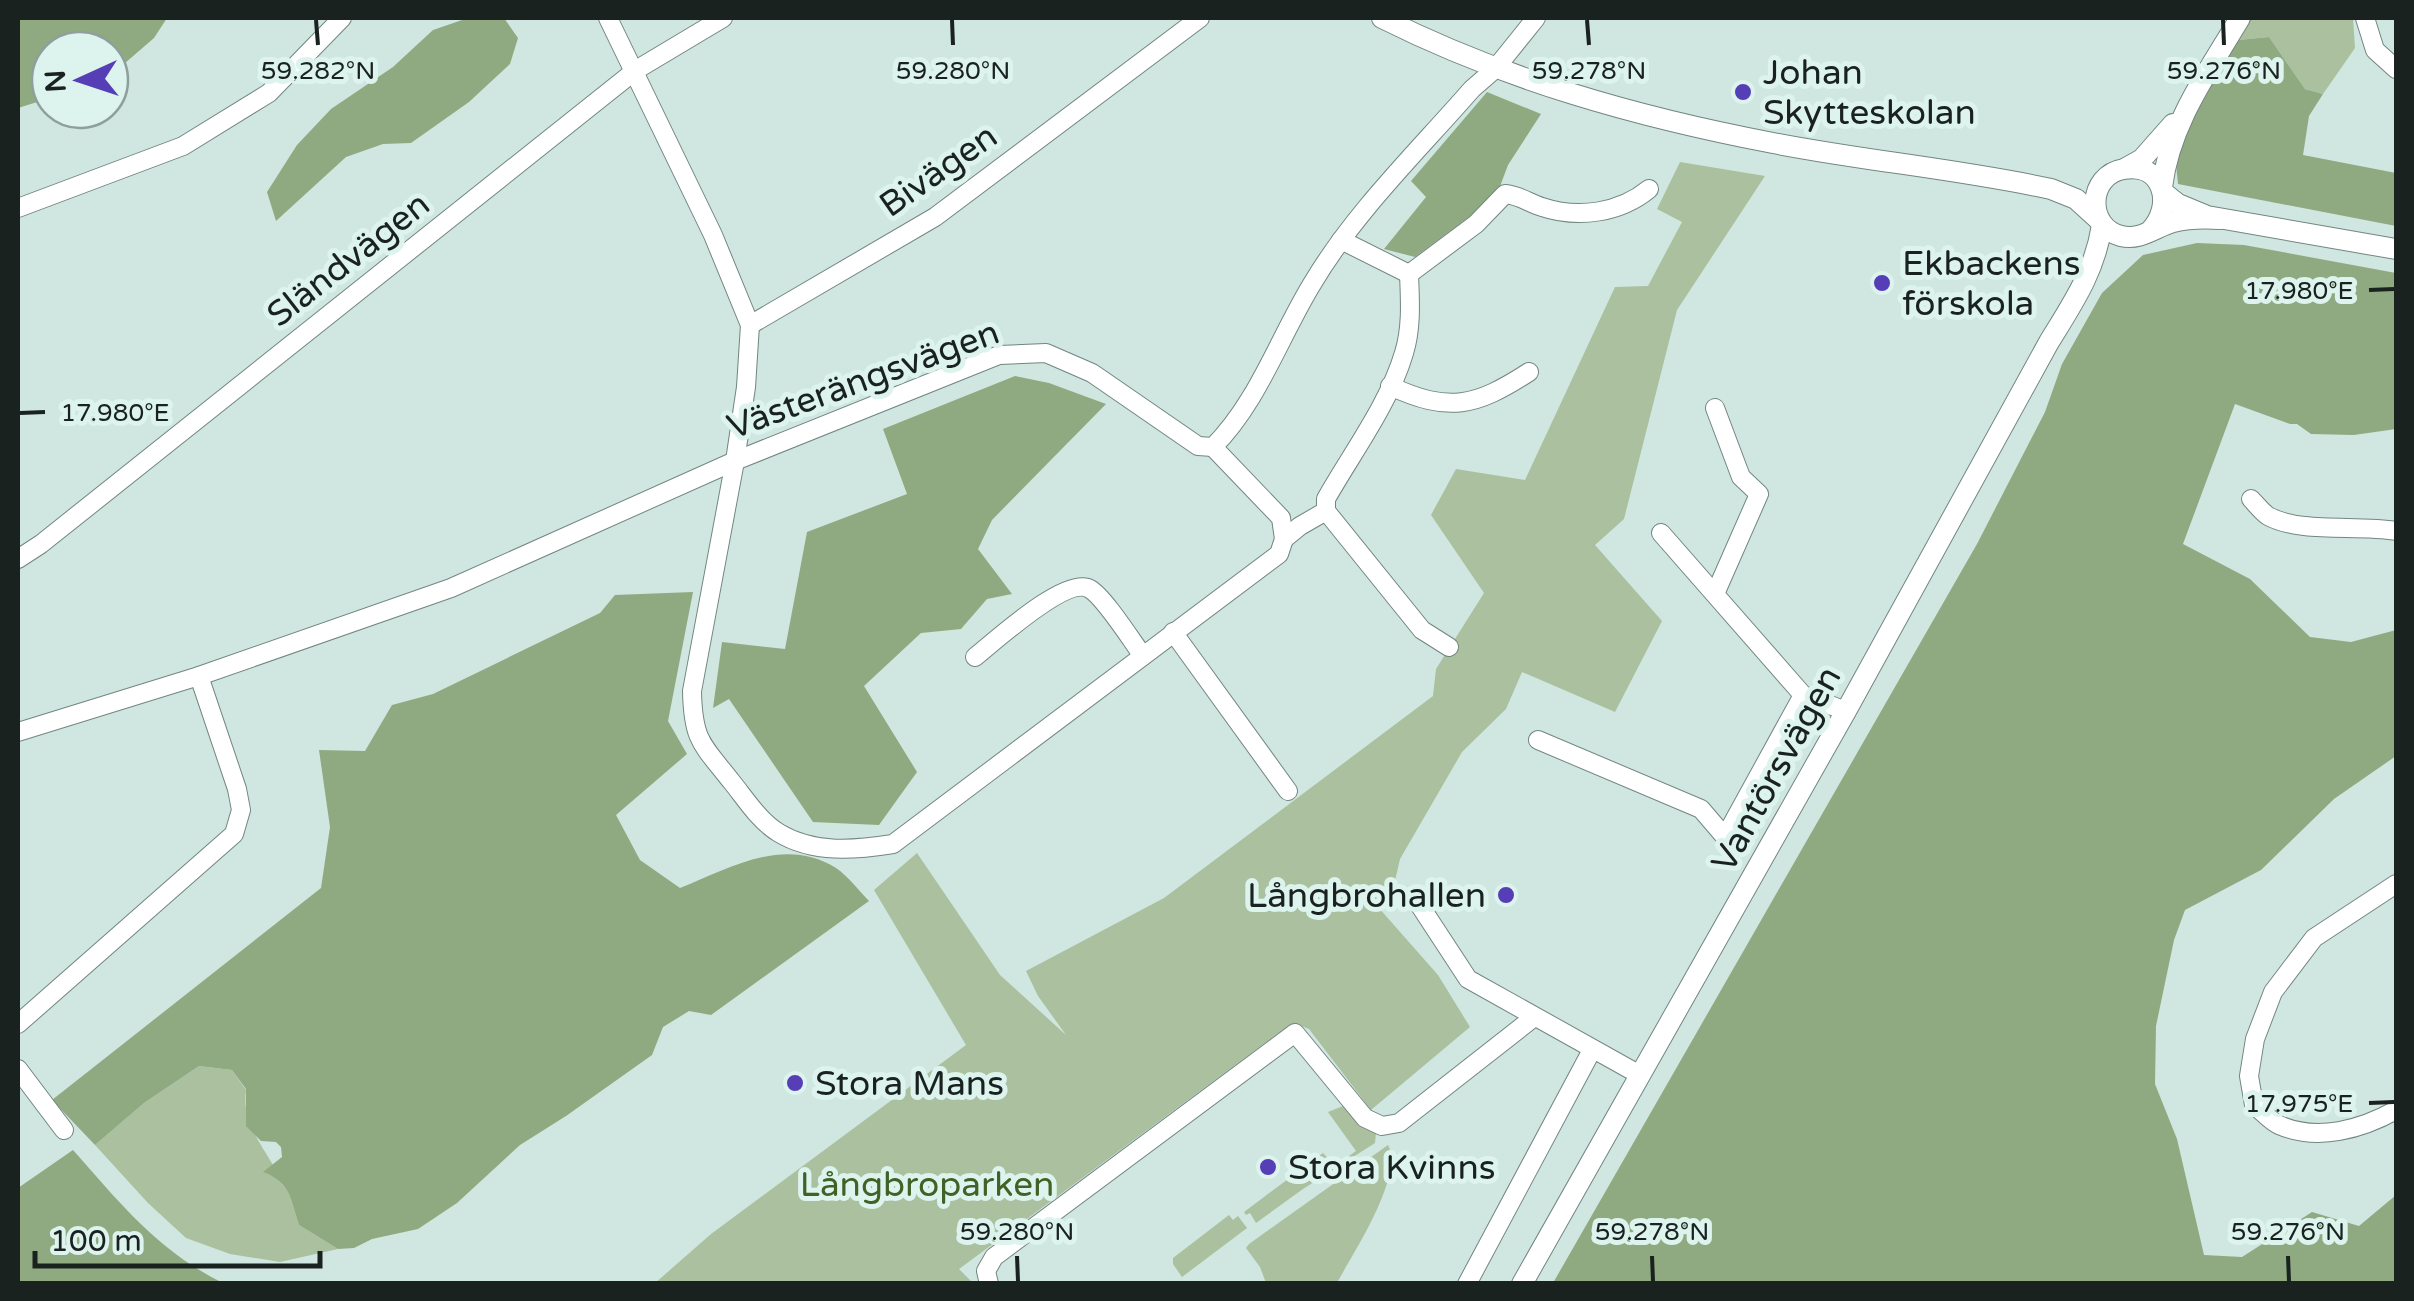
<svg xmlns="http://www.w3.org/2000/svg" width="2414" height="1301" viewBox="0 0 2414 1301" font-family="'Varela Round',sans-serif">
	<style>
		.green { fill: #abc09f }
		.forest { fill: #8faa80 }
		.lines { fill: none; stroke-linecap: round; stroke-linejoin: round }
		.minor-casing { stroke: #728681; stroke-width: 20 }
		.tertiary-casing { stroke: #728681; stroke-width: 22 }
		.minor { stroke: #fff; stroke-width: 18 }
		.tertiary { stroke: #fff; stroke-width: 20 }
		.ticks { fill: none; stroke: #1a2220; stroke-width: 4 }
		.poi-dot { fill: #553eb6; stroke: #ddf3ed; stroke-width: 4 }
		.labels { text-anchor: middle; stroke-width: 10; stroke-linejoin: round; paint-order: stroke }
		.poi-label { font-size: 35px; fill: #1a2220; stroke: #ddf3ed; text-anchor: start }
		.street-label { font-size: 35px; fill: #1a2220; stroke: #ddf3ed }
		.park-label { font-size: 35px; fill: #406227; stroke: #ddf3ed }
		.ticks-label { font-size: 25px; text-anchor: middle; fill: #1a2220; stroke: #ddf3ed; stroke-width: 10; stroke-linejoin: round; paint-order: stroke }
	</style>
	<rect width="100%" height="100%" fill="#d0e6e0"/>
	<g class="green">
		<path d="M 2251,18 L 2353,18 L 2355,48 L 2323,94 L 2305,89 L 2269,37 L 2238,40 Z"/>
		<path d="M 1680,162 L 1765,176 L 1677,310 L 1624,519 L 1595,545 L 1662,621 L 1615,712 L 1522,672 L 1506,709 L 1462,752 L 1400,859 L 1388,911 L 1371,899 L 1438,975 L 1470,1027 L 1371,1110 L 1309,1029 L 1296,1024 L 1277,1034 L 959,1269 L 973,1283 L 654,1284 L 711,1234 L 966,1045 L 874,890 L 917,853 L 1000,975 L 1066,1035 L 1038,996 L 1026,971 L 1164,898 L 1433,696 L 1436,669 L 1484,593 L 1431,515 L 1456,469 L 1525,480 L 1615,287 L 1648,286 L 1682,222 L 1657,209 Z"/>
		<path d="M 199,1066 L 232,1070 L 246,1090 C 242,1121 258,1139 273,1165 L 264,1172 C 291,1184 290,1198 299,1225 L 338,1249 L 280,1262 L 230,1254 L 186,1238 L 148,1203 L 95,1145 L 144,1103 Z"/>
		<path d="M 1343,1106 L 1361,1125 L 1376,1133 L 1375,1143 L 1303,1189 L 1256,1223 L 1250,1213 L 1246,1215 L 1244,1212 L 1323,1153 L 1335,1166 L 1356,1151 L 1328,1112 Z"/>
		<path d="M 1388,1145 C 1404,1177 1353,1253 1337,1283 L 1266,1283 L 1260,1267 L 1246,1248 L 1249,1244 Z"/>
		<path d="M 1229,1215 L 1233,1220 L 1238,1216 L 1247,1228 L 1182,1277 L 1173,1264 L 1173,1258 Z"/>
	</g>
	<g class="forest">
		<path d="M 18,18 L 167,18 L 154,38 L 110,76 L 110,50 L 50,50 L 50,98 L 18,108 Z"/>
		<path d="M 468,18 L 504,18 L 518,38 L 510,64 L 469,102 L 411,143 L 383,144 L 346,157 L 276,221 L 267,192 L 297,145 L 331,109 L 393,67 L 433,30 Z"/>
		<path d="M 2269,37 L 2305,89 L 2323,94 L 2309,116 L 2303,155 L 2396,173 L 2396,226 L 2178,184 L 2175,154 L 2192,116 L 2238,40 Z"/>
		<path d="M 1487,92 L 1541,114 L 1508,165 L 1496,197 L 1415,257 L 1384,249 L 1426,197 L 1411,181 Z"/>
		<path d="M 2197,243 L 2244,245 L 2396,273 L 2396,429 L 2354,435 L 2311,434 L 2297,424 L 2290,424 L 2235,404 L 2183,544 L 2250,579 L 2310,637 L 2351,642 L 2396,630 L 2396,756 L 2334,799 L 2261,870 L 2185,910 L 2174,940 L 2156,1026 L 2155,1084 L 2177,1139 L 2204,1255 L 2242,1257 L 2312,1212 L 2359,1226 L 2396,1195 L 2396,1283 L 1553,1283 L 1977,544 L 2045,412 L 2062,364 L 2102,293 L 2143,255 Z"/>
		<path d="M 1015,376 L 1049,383 L 1106,404 L 992,520 L 978,549 L 1012,594 L 987,599 L 961,629 L 921,633 L 864,686 L 917,772 L 879,825 L 813,822 L 729,699 L 713,708 L 722,642 L 785,649 L 807,532 L 907,494 L 883,429 Z"/>
		<path d="M 693,592 L 668,721 L 687,754 L 616,815 L 640,860 L 680,888 C 728,869 784,835 836,868 C 848,876 859,891 869,901 L 711,1015 L 689,1011 L 663,1027 L 652,1055 L 566,1116 L 520,1145 L 457,1203 L 418,1229 L 372,1239 L 354,1248 L 338,1249 L 299,1225 C 290,1198 291,1183 263,1172 L 282,1157 L 281,1147 L 276,1142 L 261,1141 L 246,1126 L 246,1089 L 232,1070 L 199,1066 L 144,1103 L 95,1145 L 52,1100 L 321,888 L 330,827 L 319,750 L 365,751 L 392,705 L 433,694 L 600,613 L 615,595 Z"/>
		<path d="M 73,1150 C 120,1203 158,1251 223,1283 L 18,1283 L 18,1188 Z"/>
	</g>
	<g class="lines">
		<defs>
			<g id="minor">
				<path d="M 608,18 L 713,235 L 750,325 L 746,387 L 735,461 L 692,691 C 693,741 702,744 731,781 C 745,798 759,821 779,833 C 814,854 855,850 893,844 L 1279,554 L 1284,539 L 1281,518 L 1213,447"/>
				<path d="M 2365,18 L 2375,50 L 2396,69"/>
				<path d="M 18,208 L 183,146 L 269,93 L 342,18"/>
				<path d="M 1341,240 L 1409,274 L 1476,224 L 1505,194 C 1519,195 1529,203 1542,207 C 1578,219 1620,213 1649,189"/>
				<path d="M 1409,274 C 1410,300 1412,327 1404,353 C 1389,404 1352,453 1326,499 L 1326,511 L 1422,630 L 1449,647"/>
				<path d="M 750,325 L 935,217 L 1200,18"/>
				<path d="M 1390,386 C 1449,413 1475,407 1529,372"/>
				<path d="M 1715,408 L 1741,477 L 1759,494 L 1715,594"/>
				<path d="M 2251,499 C 2256,504 2262,512 2268,516 C 2301,534 2358,524 2396,531"/>
				<path d="M 1661,533 L 1803,695 L 1846,711"/>
				<path d="M 1284,539 L 1300,526 L 1326,511"/>
				<path d="M 18,559 L 41,544 L 636,70 L 723,18"/>
				<path d="M 1173,632 L 1288,791"/>
				<path d="M 975,657 C 995,641 1067,575 1090,589 C 1104,597 1132,641 1143,656"/>
				<path d="M 18,732 L 199,676 L 451,588 L 735,461 L 999,355 L 1046,353 L 1092,373 L 1198,446 L 1213,447 C 1258,402 1279,338 1312,284 C 1354,213 1417,152 1472,89 L 1495,69 L 1536,18"/>
				<path d="M 1538,740 L 1701,809 L 1725,837 L 1803,695"/>
				<path d="M 2396,884 L 2314,938 L 2273,992 L 2255,1039 L 2249,1076 L 2254,1105 C 2262,1111 2270,1121 2279,1125 C 2318,1142 2362,1129 2396,1110"/>
				<path d="M 1413,895 L 1468,979 L 1640,1075"/>
				<path d="M 18,1024 L 234,834 L 241,810 L 237,789 L 199,676"/>
				<path d="M 18,1069 L 64,1130"/>
				<path d="M 989,1284 L 986,1271 L 994,1257 L 1295,1033 L 1365,1118 L 1382,1126 L 1399,1123 L 1533,1018"/>
				<path d="M 1467,1284 L 1592,1050"/>
			</g>
			<g id="tertiary">
				<path d="M 1382,18 C 1506,80 1637,117 1773,143 C 1865,161 1959,169 2051,189 L 2076,199 L 2098,219"/>
				<path d="M 2126,168 L 2142,159 L 2173,124"/>
				<path d="M 2162,187 C 2170,123 2208,72 2240,18"/>
				<path d="M 2163,192 L 2178,204 L 2207,216 L 2396,249"/>
				<path d="M 2149,232 C 2175,207 2164,162 2124,169 C 2087,175 2086,227 2121,236 C 2140,241 2156,227 2173,222 C 2189,218 2204,218 2220,219"/>
				<path d="M 1522,1284 L 1846,711 L 2049,342 C 2073,303 2095,271 2102,225"/>
			</g>
		</defs>
		<use href="#minor" class="minor-casing"/>
		<use href="#tertiary" class="tertiary-casing"/>
		<use href="#minor" class="minor"/>
		<use href="#tertiary" class="tertiary"/>
	</g>
	<path class="ticks" d="M 316,20 L 318,45M 952,20 L 953,45M 1587,20 L 1589,45M 2223,20 L 2224,45M 2369,290 L 2394,289M 20,413 L 45,412M 2369,1103 L 2394,1102M 1017,1256 L 1018,1281M 1652,1256 L 1653,1281M 2288,1256 L 2289,1281"/>
	<g class="poi-dot">
		<circle cx="1743" cy="92" r="10"/>
		<circle cx="1882" cy="283" r="10"/>
		<circle cx="1506" cy="895" r="10"/>
		<circle cx="795" cy="1083" r="10"/>
		<circle cx="1268" cy="1167" r="10"/>
	</g>
	<g class="labels">
		<g class="poi-label">
			<text x="1763" y="84">Johan<tspan x="1763" dy="40">Skytteskolan</tspan></text>
			<text x="1902" y="275">Ekbackens<tspan x="1902" dy="40">förskola</tspan></text>
			<text x="1486" y="907" text-anchor="end">Långbrohallen</text>
			<text x="815" y="1095">Stora Mans</text>
			<text x="1288" y="1179">Stora Kvinns</text>
		</g>
		<g class="street-label">
			<text transform="translate(938 170) rotate(-35)" y="12">Bivägen</text>
			<text transform="translate(348 259) rotate(-38)" y="12">Sländvägen</text>
			<text transform="translate(863 379) rotate(-20)" y="12">Västerängsvägen</text>
			<text transform="translate(1776 769) rotate(-61)" y="12">Vantörsvägen</text>
		</g>
		<g class="park-label">
			<text x="927" y="1196">Långbroparken</text>
		</g>
	</g>
	<g class="ticks-label">
		<text x="318" y="79">59.282°N</text>
		<text x="953" y="79">59.280°N</text>
		<text x="1589" y="79">59.278°N</text>
		<text x="2224" y="79">59.276°N</text>
		<text x="2299" y="299">17.980°E</text>
		<text x="115" y="421">17.980°E</text>
		<text x="2299" y="1112">17.975°E</text>
		<text x="1017" y="1240">59.280°N</text>
		<text x="1652" y="1240">59.278°N</text>
		<text x="2288" y="1240">59.276°N</text>
	</g>
	<rect width="2414" height="1301" fill="none" stroke="#1a2220" stroke-width="40"/>
	<g transform="translate(80 80) rotate(267)"><circle r="48" fill="#ddf3ed" stroke="#8f9f9b" stroke-width="2.5"/>
	<path d="M0-8L18 38L0 25L-18 38Z" fill="#553eb6"/>
	<text y="-15" font-size="28" font-weight="bold" text-anchor="middle" fill="#1a2220">N</text>
	</g>
	<path d="M35 1251v15h285v-15" fill="none" stroke="#1a2220" stroke-width="5"/>
	<text x="50" y="1251" font-size="30" fill="#1a2220" stroke="#ddf3ed" stroke-width="8" paint-order="stroke">100 m</text>
</svg>
